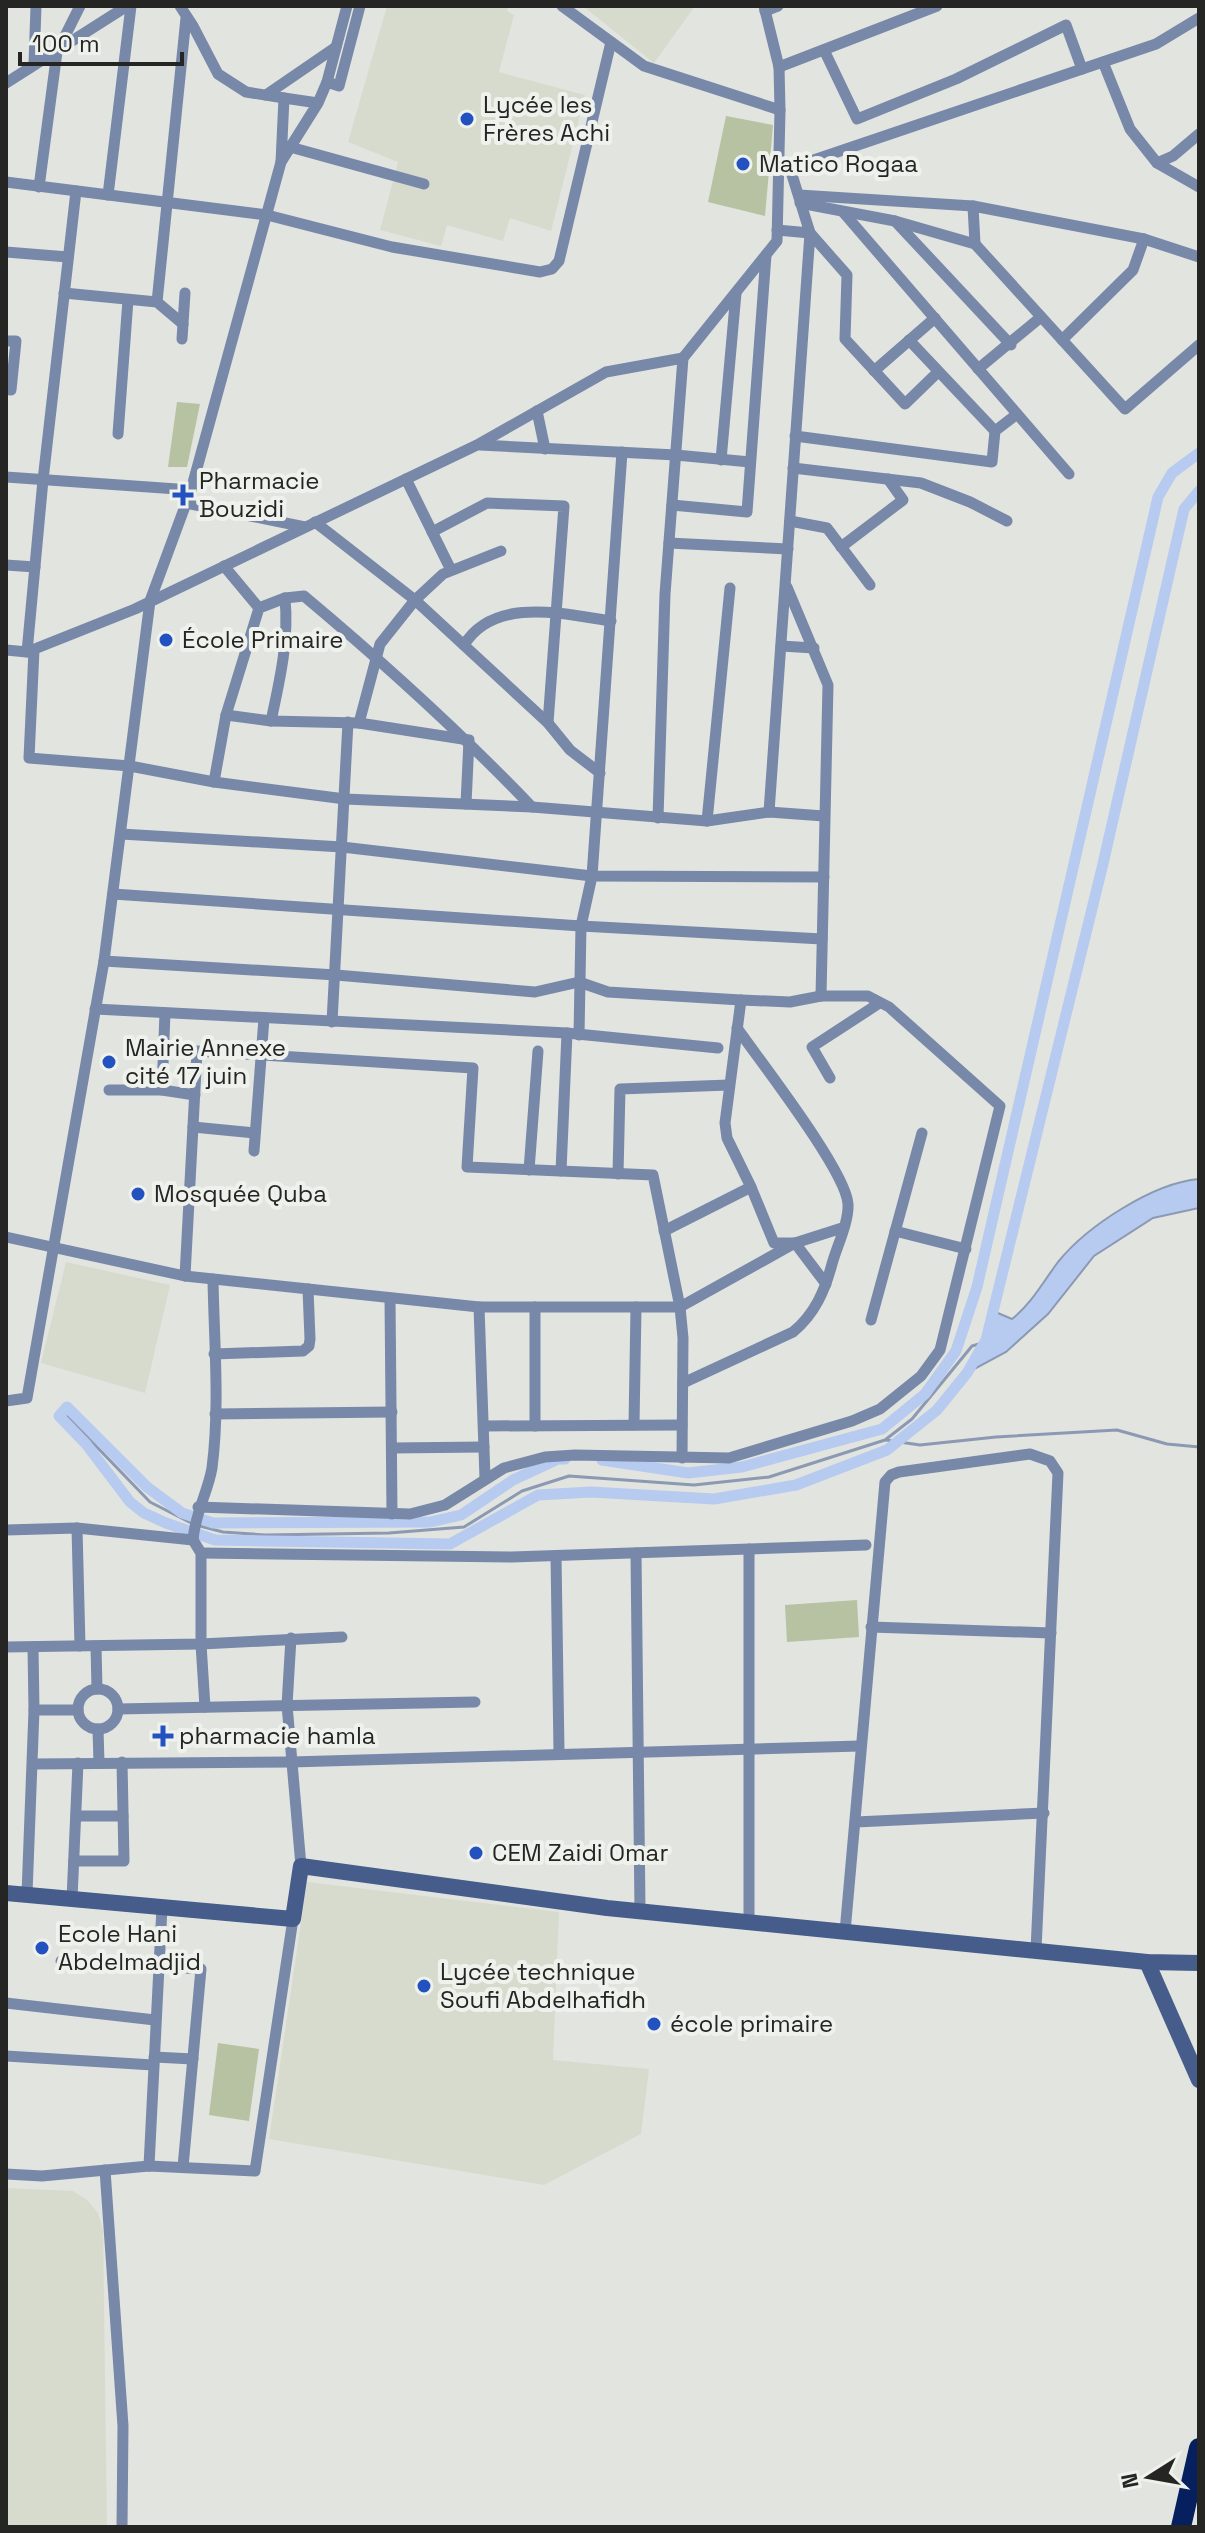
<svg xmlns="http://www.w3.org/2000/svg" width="1205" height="2533" viewBox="0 0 1205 2533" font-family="'Space Grotesk',sans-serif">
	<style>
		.built { fill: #d6dbce }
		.green { fill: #b6c2a1 }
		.water { fill: #b7caf0; stroke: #8b99b3; stroke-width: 2 }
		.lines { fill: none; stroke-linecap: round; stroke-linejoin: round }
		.stream { stroke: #8b99b3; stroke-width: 3 }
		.canal { stroke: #b7caf0; stroke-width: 11 }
		.street { stroke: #7888a9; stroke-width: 11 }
		.secondary { stroke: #465c8a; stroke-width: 16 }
		.highway { stroke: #061f5f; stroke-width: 20 }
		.poi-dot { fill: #2352c0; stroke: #eff2ec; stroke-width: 3 }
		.labels { text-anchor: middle; stroke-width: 8; stroke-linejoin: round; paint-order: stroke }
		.poi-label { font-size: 24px; fill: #252624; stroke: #eff2ec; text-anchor: start }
	</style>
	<rect width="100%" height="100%" fill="#e2e4df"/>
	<g class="built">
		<path d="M 387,6 L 508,6 L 507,11 L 514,15 L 499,72 L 585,95 L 551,231 L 510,218 L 503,241 L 447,225 L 441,246 L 380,230 L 398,162 L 348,142 Z"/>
		<path d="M 583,6 L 695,6 L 654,63 Z"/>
		<path d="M 66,1262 L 170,1285 L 145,1393 L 41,1363 Z"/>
		<path d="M 307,1882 L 559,1912 L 553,2060 L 649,2069 L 641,2134 L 544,2185 L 269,2139 Z"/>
		<path d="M 6,2188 L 73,2191 L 87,2200 L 98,2213 L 103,2230 L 107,2527 L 6,2527 Z"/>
	</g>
	<g class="green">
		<path d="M 726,116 L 773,125 L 765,216 L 708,202 Z"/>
		<path d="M 177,402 L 200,404 L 187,467 L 168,467 Z"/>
		<path d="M 857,1600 L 859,1637 L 787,1642 L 785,1605 Z"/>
		<path d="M 218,2043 L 259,2049 L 249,2121 L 209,2115 Z"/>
	</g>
	<path class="water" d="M 1199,1179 L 1199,1208 L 1153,1218 L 1094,1256 L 1048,1314 L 1006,1352 L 967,1373 L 986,1340 L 993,1311 L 1012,1319 C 1032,1303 1043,1282 1058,1262 C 1087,1226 1153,1183 1199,1179 Z"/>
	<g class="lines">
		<g class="stream">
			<path d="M 67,1416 L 150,1502 L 193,1524"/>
			<path d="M 886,1440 L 920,1445 L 996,1437 L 1117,1430 L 1167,1444 L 1199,1447"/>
			<path d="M 200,1526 L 223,1532 L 265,1535 L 389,1533 L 464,1527 L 522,1491 L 569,1476 L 694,1485 L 769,1477 L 885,1440 L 912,1419 L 972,1346 L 986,1342"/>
		</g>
		<g class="canal">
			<path d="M 565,1459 L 558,1459 L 513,1480 L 461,1515 L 430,1522 L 213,1523 L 182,1513 L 147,1487 L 67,1407 L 59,1416 L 86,1444 L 130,1502 L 144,1513 L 166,1523 L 215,1540 L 450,1544 L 538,1495 L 591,1492 L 714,1499 L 796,1485 L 887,1450 L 937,1410 L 967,1373 L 986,1340 L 1102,868 L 1184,509 L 1199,491"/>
			<path d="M 602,1460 L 688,1473 L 742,1467 L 882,1429 L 925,1394 L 956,1351 L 977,1287 L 1158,497 L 1172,473 L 1199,453"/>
		</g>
		<g class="street">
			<path d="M 180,6 L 193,26 L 218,74 L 246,92 L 284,98"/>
			<path d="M 562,6 L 644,66 L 780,110 L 779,67 L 764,6"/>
			<path d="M 765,11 L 778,6"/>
			<path d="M 824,50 L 857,119 L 956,79 L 1066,25 L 1082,69"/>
			<path d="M 1103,62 L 1130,129 L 1157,163 L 1199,187"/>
			<path d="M 34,64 L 36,6"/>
			<path d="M 779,67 L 937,6"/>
			<path d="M 327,82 L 339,86 L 360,6"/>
			<path d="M 6,83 L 127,6"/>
			<path d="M 266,95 L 336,47"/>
			<path d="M 318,103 L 284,98 L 281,162 L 318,103 L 327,82 L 347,6"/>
			<path d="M 290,147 L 424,184"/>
			<path d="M 1157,163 L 1173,156 L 1199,134"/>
			<path d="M 790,168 L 1156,44 L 1199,18"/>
			<path d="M 6,182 L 267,215 L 392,247 L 540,272 L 552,269 L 559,261 L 611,42"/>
			<path d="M 39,187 L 57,52 L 80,6"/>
			<path d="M 108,195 L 131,6"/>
			<path d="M 799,195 L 973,206 L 1144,239 L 1199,257"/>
			<path d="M 800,203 L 895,221 L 975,244 L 1125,409 L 1199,345"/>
			<path d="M 973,206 L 975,244"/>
			<path d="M 843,212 L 1069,474"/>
			<path d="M 895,221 L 1011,345"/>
			<path d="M 777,230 L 810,233 L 788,162"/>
			<path d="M 6,252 L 68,257"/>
			<path d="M 64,293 L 157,302 L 183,324"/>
			<path d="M 157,302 L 186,18"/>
			<path d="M 182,339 L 185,293"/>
			<path d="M 909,340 L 995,431"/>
			<path d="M 1062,340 L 1133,270 L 1144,239"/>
			<path d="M 6,341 L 16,341 L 11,390 L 6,389"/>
			<path d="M 978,369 L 1041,317"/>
			<path d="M 874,371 L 935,318"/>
			<path d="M 537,411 L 545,449"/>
			<path d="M 118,434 L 128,300"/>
			<path d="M 795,436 L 992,462 L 995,431 L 1017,414"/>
			<path d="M 480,445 L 676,455 L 750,462"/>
			<path d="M 721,460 L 736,293"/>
			<path d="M 793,468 L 921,483 L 970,502 L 1007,521"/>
			<path d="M 6,477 L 191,490 L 150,601 L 104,961 L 27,1398 L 6,1401"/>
			<path d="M 406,479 L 451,570"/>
			<path d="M 191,490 L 281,162"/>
			<path d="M 186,503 L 305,527"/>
			<path d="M 672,505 L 747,512 L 766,255"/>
			<path d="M 790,521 L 827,528 L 870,585"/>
			<path d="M 315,522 L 415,600 L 548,723 L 570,750 L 600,773"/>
			<path d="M 432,532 L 487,503 L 564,506 L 548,723"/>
			<path d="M 669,543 L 788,549"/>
			<path d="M 841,547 L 903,500 L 888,479"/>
			<path d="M 6,565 L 35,567"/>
			<path d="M 224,566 L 259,608"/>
			<path d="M 787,587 L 828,685 L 821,996"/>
			<path d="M 464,645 C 494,596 564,614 611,621"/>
			<path d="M 781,646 L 814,648"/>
			<path d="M 6,650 L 27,652 L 135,609 L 477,445 L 606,372 L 683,358"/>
			<path d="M 34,650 L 29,758 L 130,766 L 214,782 L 345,799 L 532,807 L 707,821 L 769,812 L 824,816"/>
			<path d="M 27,652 L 43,480 L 76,191"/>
			<path d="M 226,715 L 271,721 L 359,723 L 469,740 L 466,804"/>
			<path d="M 271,721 C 280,679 289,641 285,598"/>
			<path d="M 359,723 L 380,644 L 415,600 L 443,574 L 501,551"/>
			<path d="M 214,782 L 226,715 L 259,608 L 285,598 L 304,596 C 384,663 460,732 532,807"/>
			<path d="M 769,812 L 810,233 L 847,275 L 845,339 L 905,404 L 938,372"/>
			<path d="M 658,818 L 665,594 L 683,358 L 777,241 L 780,110"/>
			<path d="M 707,821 L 730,588"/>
			<path d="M 121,834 L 342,847 L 592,876 L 824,877"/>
			<path d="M 113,894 L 581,926 L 822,939"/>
			<path d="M 104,961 L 336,975 L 535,992 L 579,982 L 608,992 L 741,1000 L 790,1002 L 821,996 L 868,996 L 889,1007 L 1000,1106 L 940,1350 L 921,1376 L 880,1409 L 852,1421 L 729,1458 L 575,1455 L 545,1457 L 504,1468 L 445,1505 L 410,1514 L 198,1507"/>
			<path d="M 741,1000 L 725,1123 L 727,1138 L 751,1187 L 774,1243 L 795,1243 L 826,1284"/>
			<path d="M 95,1009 L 567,1033 L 718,1048"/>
			<path d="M 332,1022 L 348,722"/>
			<path d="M 579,1035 L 581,926 L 592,876 L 622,452"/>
			<path d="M 830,1078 L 812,1047 L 878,1004"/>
			<path d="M 109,1090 L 162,1090 L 195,1095"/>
			<path d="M 162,1090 L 165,1013"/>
			<path d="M 193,1127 L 255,1133"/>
			<path d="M 254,1151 L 264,1018"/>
			<path d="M 529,1170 L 538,1051"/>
			<path d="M 561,1171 L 567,1033"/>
			<path d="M 618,1174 L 620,1089 L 729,1085"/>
			<path d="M 664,1231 L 751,1187"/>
			<path d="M 895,1231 L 966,1249"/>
			<path d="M 6,1237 L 185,1276 L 479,1307 L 680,1307 L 795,1243 L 842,1228"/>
			<path d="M 185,1276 L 197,1051 L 473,1068 L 467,1167 L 653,1175 L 680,1307 L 683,1338 L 682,1458"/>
			<path d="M 390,1298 L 392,1514"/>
			<path d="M 479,1307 L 485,1478"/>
			<path d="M 535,1307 L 535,1426"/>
			<path d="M 871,1320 L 922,1133"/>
			<path d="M 214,1354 L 303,1351 L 309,1346 L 310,1339 L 308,1289"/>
			<path d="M 683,1383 L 793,1332 C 815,1314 825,1290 832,1264 C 837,1246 849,1222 848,1204 C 846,1171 760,1061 737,1028"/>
			<path d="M 215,1414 L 392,1412"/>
			<path d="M 634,1425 L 636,1307"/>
			<path d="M 484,1426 L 682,1425"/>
			<path d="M 392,1448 L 484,1447"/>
			<path d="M 77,1528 L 80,1646"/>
			<path d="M 6,1530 L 77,1528 L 193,1540 L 201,1553 L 201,1644 L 205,1707"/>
			<path d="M 193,1540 C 195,1513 208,1492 212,1468 C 220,1406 214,1341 213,1279"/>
			<path d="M 749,1549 L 749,1922"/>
			<path d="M 201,1553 L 512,1557 L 866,1545"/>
			<path d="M 636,1553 L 640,1911"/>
			<path d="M 556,1556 L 559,1752"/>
			<path d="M 871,1627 L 1051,1633"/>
			<path d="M 291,1638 L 287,1705 L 301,1866"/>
			<path d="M 96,1646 L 97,1689"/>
			<path d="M 6,1647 L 201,1644 L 342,1637"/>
			<path d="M 33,1647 L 34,1710"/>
			<circle cx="98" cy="1709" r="20"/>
			<path d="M 118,1709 L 475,1702"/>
			<path d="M 98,1729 L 99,1763"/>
			<path d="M 33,1764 L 291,1762 L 860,1746"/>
			<path d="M 76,1816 L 123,1816"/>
			<path d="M 856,1822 L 1044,1813"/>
			<path d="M 74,1861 L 124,1861 L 122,1762"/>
			<path d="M 27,1894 L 34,1710 L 78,1710"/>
			<path d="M 72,1899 L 78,1763"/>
			<path d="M 845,1932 L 885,1482 L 891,1475 L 899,1472 L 1030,1454 L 1050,1461 L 1058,1473 L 1036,1950"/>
			<path d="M 61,1961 L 201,1969 L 183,2167"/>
			<path d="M 6,2003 L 155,2020"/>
			<path d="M 6,2056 L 153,2065"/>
			<path d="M 154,2057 L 193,2059"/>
			<path d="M 149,2166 L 162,1907"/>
			<path d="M 105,2170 L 123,2426 L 122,2527"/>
			<path d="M 6,2174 L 42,2176 L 149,2166 L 255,2171 L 293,1919"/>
		</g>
		<g class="secondary">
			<path d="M 6,1893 L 293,1919 L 301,1866 L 607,1908 L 1147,1962 L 1199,1963"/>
			<path d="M 1147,1962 L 1199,2080"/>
		</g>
		<path class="highway" d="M 1181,2527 L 1199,2448"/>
	</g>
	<g class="poi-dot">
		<circle cx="467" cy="119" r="8"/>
		<circle cx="743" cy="164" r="8"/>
		<path d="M179 483h8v8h8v8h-8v8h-8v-8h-8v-8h8z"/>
		<circle cx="166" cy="640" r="8"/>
		<circle cx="109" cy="1062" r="8"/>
		<circle cx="138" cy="1194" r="8"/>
		<path d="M159 1724h8v8h8v8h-8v8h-8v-8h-8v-8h8z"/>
		<circle cx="476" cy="1853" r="8"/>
		<circle cx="42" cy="1948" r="8"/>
		<circle cx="424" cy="1986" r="8"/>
		<circle cx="654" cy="2024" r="8"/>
	</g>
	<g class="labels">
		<g class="poi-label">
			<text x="483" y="113">Lycée les<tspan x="483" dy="28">Frères Achi</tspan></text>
			<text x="759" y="172">Matico Rogaa</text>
			<text x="199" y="489">Pharmacie<tspan x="199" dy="28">Bouzidi</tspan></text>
			<text x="182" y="648">École Primaire</text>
			<text x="125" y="1056">Mairie Annexe<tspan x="125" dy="28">cité 17 juin</tspan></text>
			<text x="154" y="1202">Mosquée Quba</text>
			<text x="179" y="1744">pharmacie hamla</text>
			<text x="492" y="1861">CEM Zaidi Omar</text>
			<text x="58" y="1942">Ecole Hani<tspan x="58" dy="28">Abdelmadjid</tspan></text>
			<text x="440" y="1980">Lycée technique<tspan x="440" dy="28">Soufi Abdelhafidh</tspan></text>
			<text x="670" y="2032">école primaire</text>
		</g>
	</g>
	<rect width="1205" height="2533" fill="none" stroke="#252624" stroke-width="16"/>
	<g transform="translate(1149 2477) rotate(259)" stroke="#eff2ec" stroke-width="6" paint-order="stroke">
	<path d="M0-6L14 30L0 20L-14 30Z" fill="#252624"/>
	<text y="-12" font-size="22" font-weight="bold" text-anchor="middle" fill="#252624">N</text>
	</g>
	<path d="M20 52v12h162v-12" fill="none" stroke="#252624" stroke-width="4"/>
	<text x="32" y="52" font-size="24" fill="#252624" stroke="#eff2ec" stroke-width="6" paint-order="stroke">100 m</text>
</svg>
